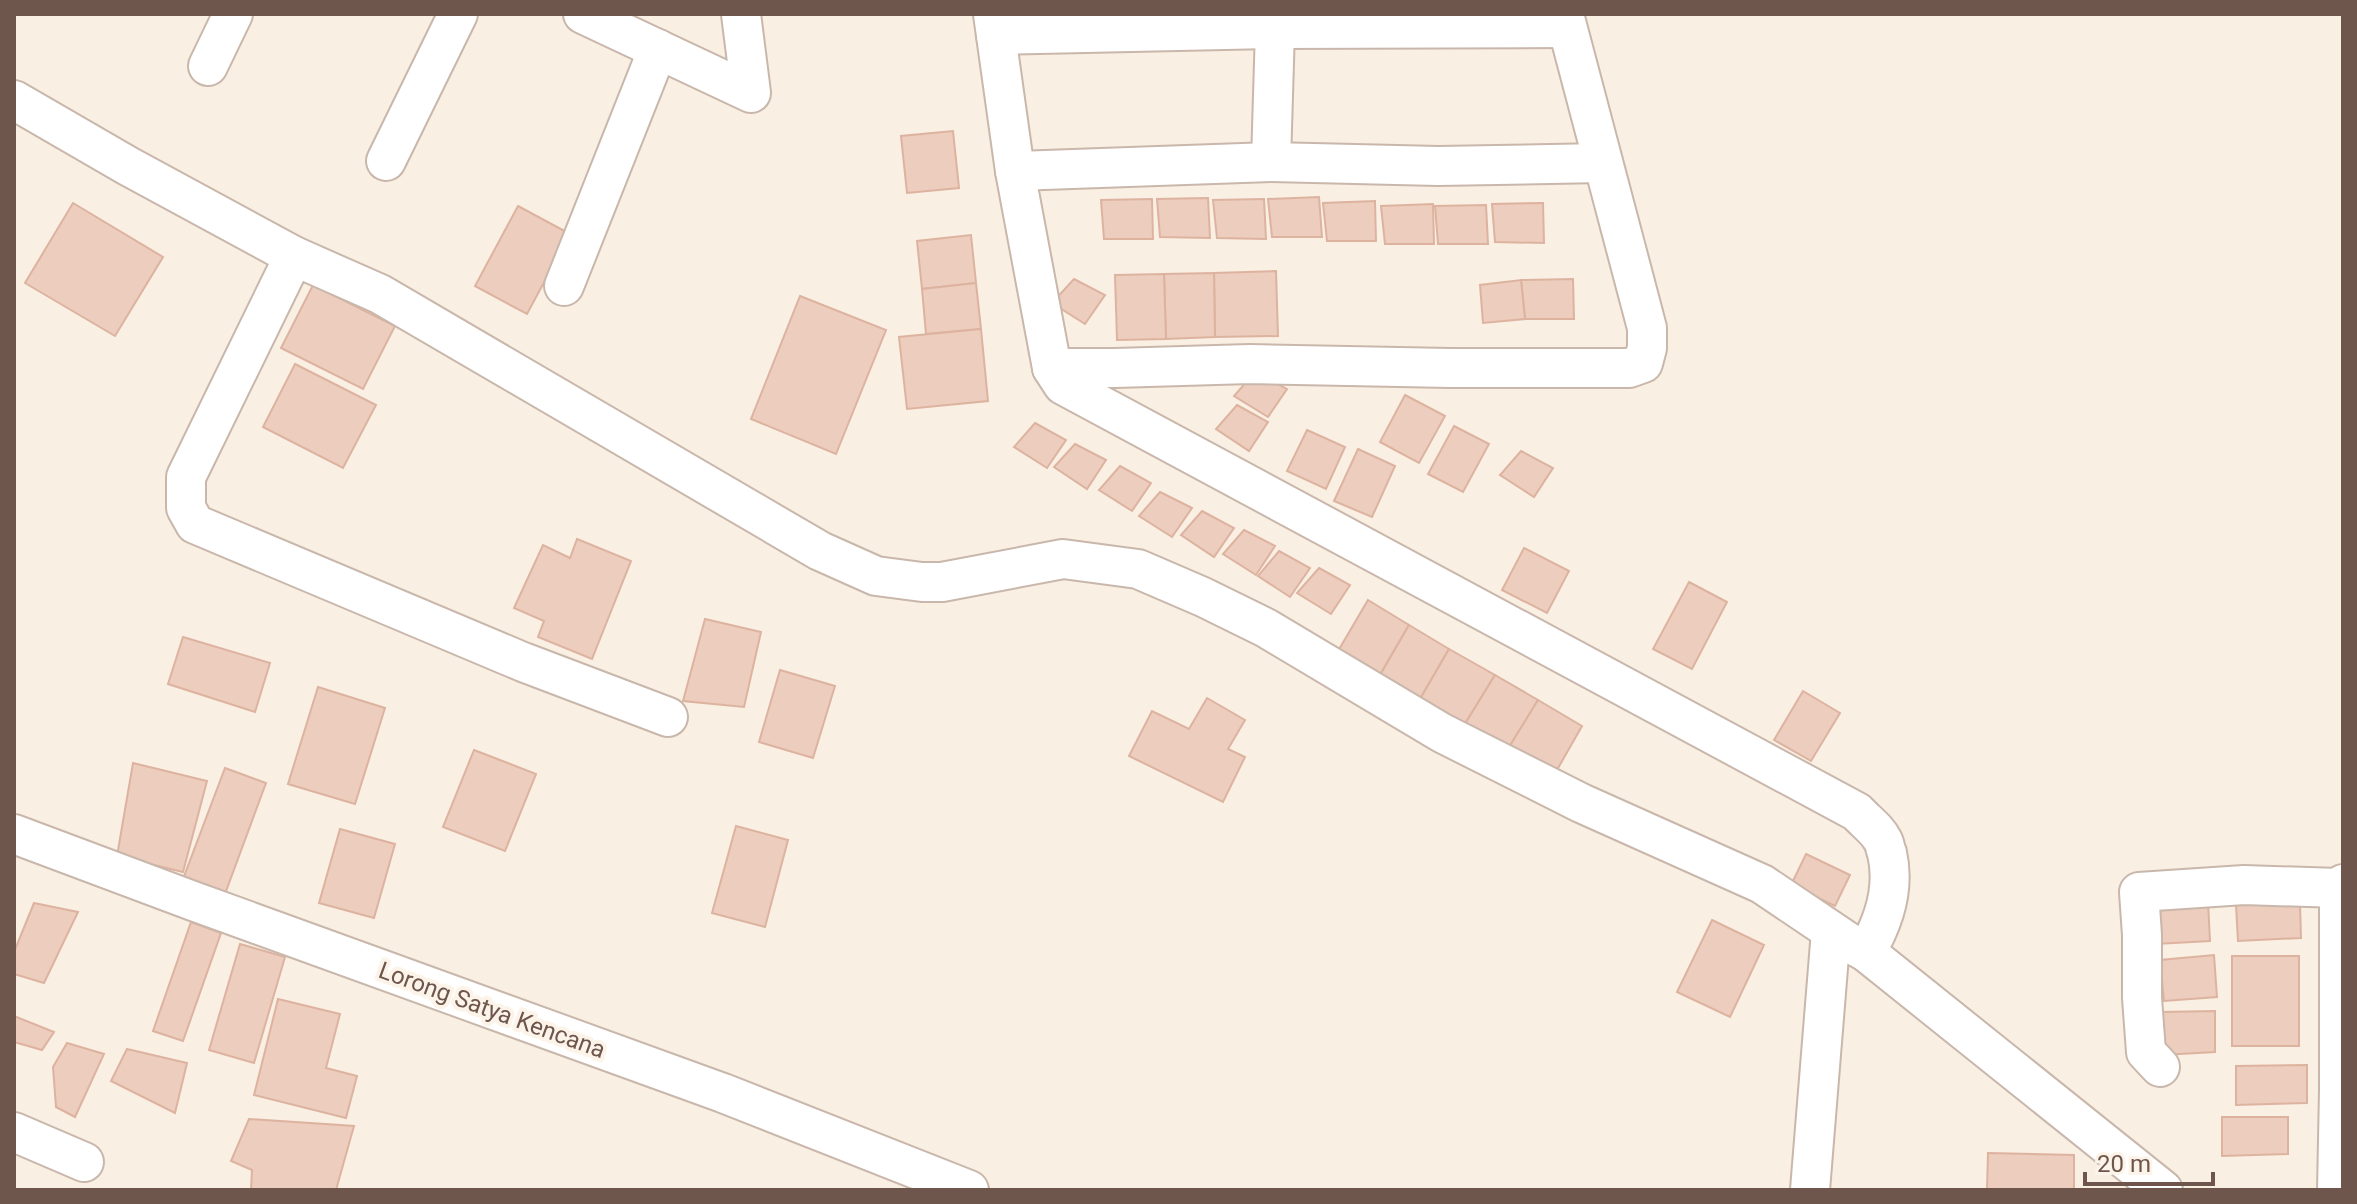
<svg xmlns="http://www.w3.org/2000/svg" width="2357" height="1204" viewBox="0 0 2357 1204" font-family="Roboto,sans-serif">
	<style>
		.building { fill: #eccdbe; stroke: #ddb3a0; stroke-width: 2 }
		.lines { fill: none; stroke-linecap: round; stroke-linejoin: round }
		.minor-casing { stroke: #c9b7ab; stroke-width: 42 }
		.minor { stroke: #fff; stroke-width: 38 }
		.labels { text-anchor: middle; stroke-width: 8; stroke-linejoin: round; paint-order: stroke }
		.street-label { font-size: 24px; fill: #6f564c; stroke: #fdf4e9 }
	</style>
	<rect width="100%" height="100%" fill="#f9efe3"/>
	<g class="building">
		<path d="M 953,131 L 959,188 L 907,193 L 901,136 Z"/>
		<path d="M 1319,197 L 1322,237 L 1272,237 L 1268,199 Z"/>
		<path d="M 1208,198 L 1210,238 L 1160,237 L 1157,199 Z"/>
		<path d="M 1152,199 L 1153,239 L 1104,239 L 1101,200 Z"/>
		<path d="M 1264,199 L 1266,239 L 1217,238 L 1213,200 Z"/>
		<path d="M 1375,201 L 1376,241 L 1327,241 L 1323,203 Z"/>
		<path d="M 73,203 L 163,257 L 115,336 L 25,283 Z"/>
		<path d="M 1543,203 L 1544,243 L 1495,242 L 1492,204 Z"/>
		<path d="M 1433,204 L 1434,244 L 1385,244 L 1381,206 Z"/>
		<path d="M 1486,205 L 1488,244 L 1438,244 L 1435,206 Z"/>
		<path d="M 518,206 L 570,234 L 527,314 L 475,286 Z"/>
		<path d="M 971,235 L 976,283 L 922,289 L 917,241 Z"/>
		<path d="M 1276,271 L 1278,336 L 1215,337 L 1214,273 Z"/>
		<path d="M 1214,273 L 1215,337 L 1166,339 L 1164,274 Z"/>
		<path d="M 1164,274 L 1166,339 L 1117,340 L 1115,275 Z"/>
		<path d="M 1074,279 L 1105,295 L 1085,324 L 1052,303 Z"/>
		<path d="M 1573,279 L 1574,319 L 1525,319 L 1521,280 Z"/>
		<path d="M 1521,280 L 1525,319 L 1483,323 L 1480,285 Z"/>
		<path d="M 976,283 L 981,329 L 926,334 L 922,289 Z"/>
		<path d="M 313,285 L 395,326 L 363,389 L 281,348 Z"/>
		<path d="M 800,296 L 886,330 L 836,454 L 751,419 Z"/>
		<path d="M 981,329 L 988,401 L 907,409 L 899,337 Z"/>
		<path d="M 295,364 L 376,405 L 343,468 L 263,427 Z"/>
		<path d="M 1255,372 L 1287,389 L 1268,417 L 1234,396 Z"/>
		<path d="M 1405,395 L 1445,416 L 1419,463 L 1380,442 Z"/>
		<path d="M 1237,405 L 1268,422 L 1249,451 L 1216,429 Z"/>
		<path d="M 1035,423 L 1066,440 L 1047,468 L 1014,447 Z"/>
		<path d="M 1454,426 L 1489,444 L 1463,492 L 1428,474 Z"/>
		<path d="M 1307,430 L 1345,447 L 1326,489 L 1287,471 Z"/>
		<path d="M 1075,444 L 1106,460 L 1087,489 L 1054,467 Z"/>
		<path d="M 1358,449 L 1395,466 L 1372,517 L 1334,501 Z"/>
		<path d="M 1521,451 L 1553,468 L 1534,497 L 1500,475 Z"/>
		<path d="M 1120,466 L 1151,483 L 1132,511 L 1099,490 Z"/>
		<path d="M 1160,492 L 1192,508 L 1172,537 L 1139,516 Z"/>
		<path d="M 1202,511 L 1234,528 L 1214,557 L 1181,535 Z"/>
		<path d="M 1244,530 L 1275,546 L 1256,575 L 1223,554 Z"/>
		<path d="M 577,539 L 631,561 L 592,659 L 538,637 L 544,621 L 514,608 L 543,545 L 570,558 Z"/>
		<path d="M 1524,548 L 1569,571 L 1547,613 L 1502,590 Z"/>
		<path d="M 1279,551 L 1310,568 L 1290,597 L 1258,576 Z"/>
		<path d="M 1319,568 L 1350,585 L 1331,614 L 1297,593 Z"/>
		<path d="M 1689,582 L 1727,602 L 1692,669 L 1653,649 Z"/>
		<path d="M 1368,600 L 1409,625 L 1376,682 L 1334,658 Z"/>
		<path d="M 705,619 L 761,632 L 744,707 L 683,701 Z"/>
		<path d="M 1409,625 L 1449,649 L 1416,706 L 1376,682 Z"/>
		<path d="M 183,637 L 270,663 L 255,712 L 168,684 Z"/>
		<path d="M 1449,649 L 1495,675 L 1460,732 L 1416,706 Z"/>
		<path d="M 780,670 L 835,686 L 813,758 L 759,742 Z"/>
		<path d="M 1495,675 L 1538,700 L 1503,757 L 1460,732 Z"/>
		<path d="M 318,687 L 385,708 L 355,804 L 288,784 Z"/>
		<path d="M 1803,691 L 1840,713 L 1811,761 L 1774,740 Z"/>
		<path d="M 1207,698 L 1245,720 L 1228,749 L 1245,757 L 1223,802 L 1129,756 L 1152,711 L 1189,729 Z"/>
		<path d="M 1538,700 L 1582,726 L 1549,784 L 1503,757 Z"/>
		<path d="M 474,750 L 536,774 L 505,851 L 443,827 Z"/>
		<path d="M 133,763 L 207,781 L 183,872 L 117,856 Z"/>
		<path d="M 225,768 L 266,783 L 222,902 L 180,887 Z"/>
		<path d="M 736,826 L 788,840 L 765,927 L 712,913 Z"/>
		<path d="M 340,829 L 395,844 L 374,918 L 319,903 Z"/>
		<path d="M 1806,854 L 1850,875 L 1835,906 L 1791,885 Z"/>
		<path d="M 2208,902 L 2210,941 L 2156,944 L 2153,905 Z"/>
		<path d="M 34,903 L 78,912 L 44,983 L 14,974 L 14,952 Z"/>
		<path d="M 2300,903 L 2301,938 L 2238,941 L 2236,905 Z"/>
		<path d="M 1712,920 L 1764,945 L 1730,1017 L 1677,992 Z"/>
		<path d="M 191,922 L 221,933 L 183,1041 L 153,1031 Z"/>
		<path d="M 240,944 L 285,957 L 254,1063 L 209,1050 Z"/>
		<path d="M 2214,955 L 2217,997 L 2164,1001 L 2160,960 Z"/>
		<rect x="2232" y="956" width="67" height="90"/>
		<path d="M 278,999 L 340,1014 L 326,1068 L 357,1076 L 346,1118 L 254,1095 Z"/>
		<path d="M 2215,1011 L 2215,1052 L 2162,1055 L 2161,1012 Z"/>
		<path d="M 14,1016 L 54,1032 L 42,1050 L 14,1042 Z"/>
		<path d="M 67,1043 L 104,1054 L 75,1117 L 56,1107 L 53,1067 Z"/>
		<path d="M 127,1049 L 187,1063 L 175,1113 L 111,1081 Z"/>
		<path d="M 2307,1065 L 2307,1103 L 2236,1105 L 2236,1066 Z"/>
		<path d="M 2222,1117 L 2288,1117 L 2288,1154 L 2222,1156 Z"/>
		<path d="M 249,1119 L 354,1126 L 336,1190 L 251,1190 L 252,1170 L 231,1161 Z"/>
		<path d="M 1988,1153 L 2074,1155 L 2074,1190 L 1987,1190 Z"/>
	</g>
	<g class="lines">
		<defs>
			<g id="minor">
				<path d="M 583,14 L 751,93 L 741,14"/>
				<path d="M 996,35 L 1275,29 L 1567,28"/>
				<path d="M 208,66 L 233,14"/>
				<path d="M 14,100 L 128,166 L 294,256 L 380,294 L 820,551 L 876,576 L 922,582 L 942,582 L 1063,559 L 1138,569 L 1203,597 L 1266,628 L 1442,733 L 1581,803 L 1762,884 L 1851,944 L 1866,952 C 1884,922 1895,888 1887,853 C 1885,849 1885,844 1883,841 C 1878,830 1865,821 1857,812 L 1063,385 L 1052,368 L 1015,171 L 993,14"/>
				<path d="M 386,161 L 458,14"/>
				<path d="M 1271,162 L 1275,29"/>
				<path d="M 1015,171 L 1271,162 L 1438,166 L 1603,163"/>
				<path d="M 294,256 L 186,477 L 186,508 L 195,524 L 523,662 L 668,717"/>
				<path d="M 564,286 L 658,49"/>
				<path d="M 1052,368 L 1115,368 L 1250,364 L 1450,368 L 1629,368 L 1643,363 L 1647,348 L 1647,328 L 1564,14"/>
				<path d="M 14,834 L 193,901 L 723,1093 L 969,1190"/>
				<path d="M 1866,952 L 2163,1190"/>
				<path d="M 2160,1067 L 2146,1052 L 2142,998 L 2142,935 L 2139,892 L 2244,885 L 2339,888"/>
				<path d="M 14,1132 L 84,1162"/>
				<path d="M 1810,1190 L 1831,931"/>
				<path d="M 2337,1190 L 2339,1090 L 2339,888 L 2343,884"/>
			</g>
		</defs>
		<use href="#minor" class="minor-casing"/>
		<use href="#minor" class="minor"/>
	</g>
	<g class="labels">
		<g class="street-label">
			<text transform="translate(492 1010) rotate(20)" y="8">Lorong Satya Kencana</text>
		</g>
	</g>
	<rect width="2357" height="1204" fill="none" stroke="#6f564c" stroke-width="32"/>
	<path d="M2085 1172v12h128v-12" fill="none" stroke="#6f564c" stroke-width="4"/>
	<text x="2097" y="1172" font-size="24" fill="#6f564c" stroke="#fdf4e9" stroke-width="6" paint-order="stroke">20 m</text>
</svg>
